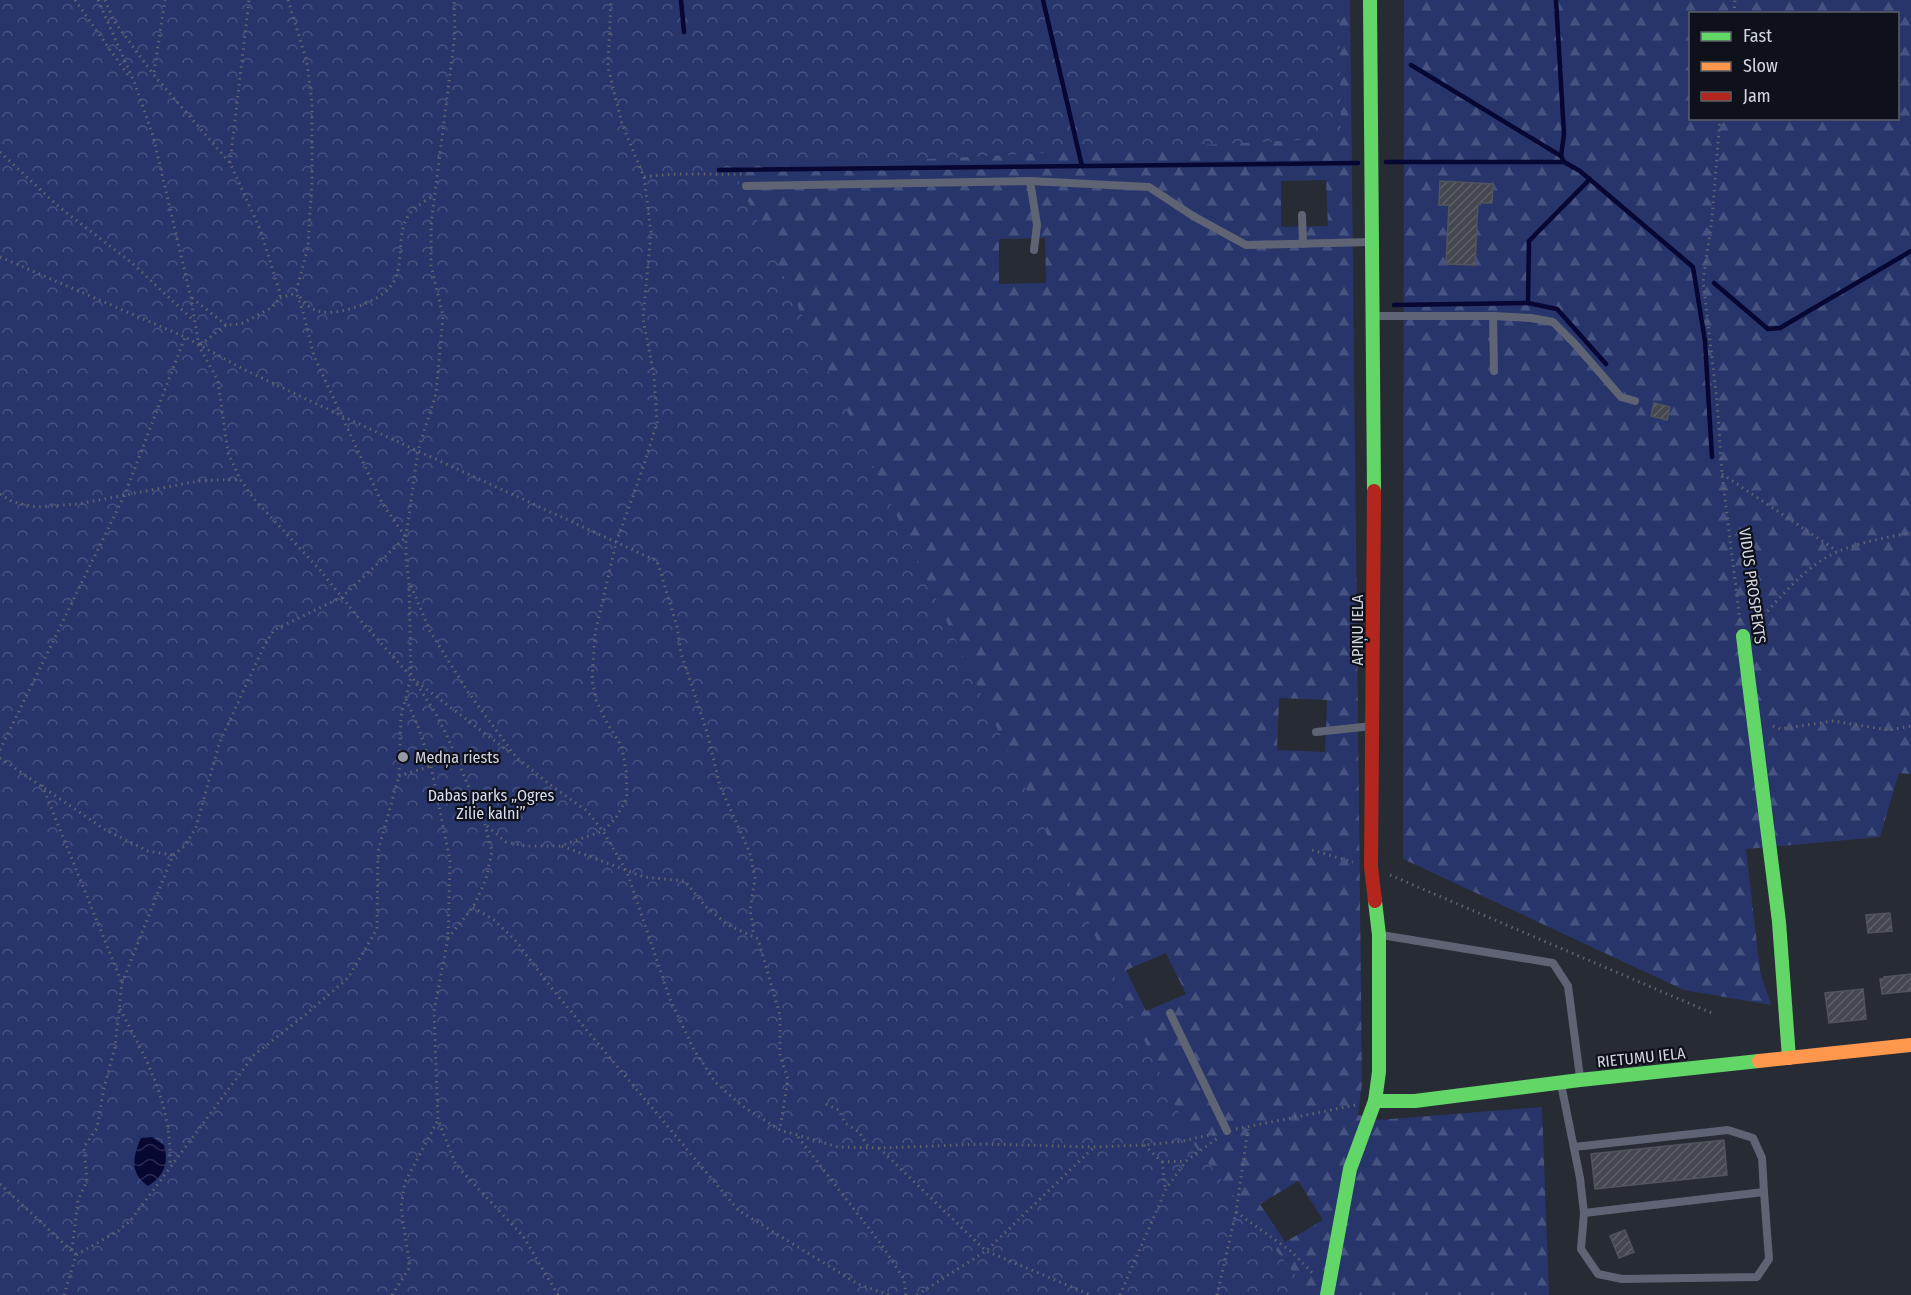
<svg xmlns="http://www.w3.org/2000/svg" width="1911" height="1295" viewBox="0 0 1911 1295" font-family="'Fira Sans Condensed',sans-serif">
	<style>
		.forest { fill: url(#forest-firs); fill-rule: evenodd }
		.park { fill: url(#park-crowns) }
		.water { fill: url(#water-waves) }
		.lines { fill: none; stroke-linecap: round; stroke-linejoin: round }
		.stream { stroke: #070734; stroke-width: 4.5 }
		.building { fill: url(#building-hatch); stroke: #50545c; stroke-width: 1.5 }
		.path { stroke: #5f636f; stroke-width: 3; stroke-dasharray: 1.5 4.5; stroke-linecap: butt }
		.lane { stroke: #5e6474; stroke-width: 8 }
		.fast { stroke: #63d668; stroke-width: 14 }
		.slow { stroke: #ff974d; stroke-width: 14 }
		.jam { stroke: #b3261e; stroke-width: 14 }
		.poi-dot { fill: #969aa4; stroke: #0e1119; stroke-width: 2 }
		.labels { text-anchor: middle; stroke-width: 4.5; stroke-linejoin: round; paint-order: stroke }
		.street-label { font-size: 16px; fill: #d2d6e1; stroke: #0e1119 }
		.poi-label { font-size: 16px; fill: #d2d6e1; stroke: #0e1119; text-anchor: start }
		.park-label { font-size: 16px; fill: #d8dff4; stroke: #0e1119 }
	</style>
	<defs>
		<pattern id="forest-firs" width="22" height="20" patternUnits="userSpaceOnUse" patternTransform="scale(1.5)"><rect width="22" height="20" fill="#28356b"/><path d="M5 1l3.5 6h-7zM16 11l3.5 6h-7z" fill="#465280"/></pattern>
		<pattern id="park-crowns" width="20" height="18" patternUnits="userSpaceOnUse" patternTransform="scale(1.5)"><rect width="20" height="18" fill="#28356b"/><path d="M2 6a3 3 0 1 1 6 0M12 15a3 3 0 1 1 6 0" fill="none" stroke="#465280"/></pattern>
		<pattern id="water-waves" width="16" height="10" patternUnits="userSpaceOnUse" patternTransform="scale(1.5)"><rect width="16" height="10" fill="#070734"/><path d="M0 5q4-4 8 0t8 0" fill="none" stroke="#2a2a51"/></pattern>
		<pattern id="building-hatch" width="6" height="6" patternUnits="userSpaceOnUse" patternTransform="scale(1.5)"><rect width="6" height="6" fill="#44474e"/><path d="M-1 1l2-2M0 6l6-6M5 7l2-2" fill="none" stroke="#5e6167"/></pattern>
	</defs>
	<rect width="100%" height="100%" fill="#272b34"/>
	<g class="forest">
		<path d="M 0,0 L 1350,0 L 1362,1083 L 1358,1115 L 1379,1120 L 1542,1107 L 1549,1295 L 0,1295 ZM 1326,180 L 1328,226 L 1281,227 L 1281,181 ZM 1045,238 L 1046,283 L 999,284 L 999,239 ZM 1279,698 L 1327,700 L 1325,752 L 1277,750 ZM 1166,953 L 1186,994 L 1146,1011 L 1126,970 ZM 1298,1181 L 1323,1220 L 1285,1242 L 1260,1204 Z"/>
		<path d="M 1404,0 L 1911,0 L 1911,774 L 1899,773 L 1880,837 L 1746,849 L 1760,971 L 1771,1005 L 1684,990 L 1403,859 ZM 1690,14 L 1898,14 L 1898,118 L 1690,118 Z"/>
	</g>
	<path class="park" d="M 0,0 L 1339,0 L 1341,138 L 733,169 L 1194,1145 L 1311,1295 L 0,1295 Z"/>
	<path class="water" d="M 152,1137 L 164,1145 C 169,1163 164,1176 148,1186 C 129,1173 133,1156 141,1138 Z"/>
	<g class="lines">
		<g class="stream">
			<path d="M 681,0 L 684,32"/>
			<path d="M 1043,0 L 1082,166"/>
			<path d="M 1556,0 L 1564,134 L 1561,156"/>
			<path d="M 1411,65 L 1561,156 L 1564,162"/>
			<path d="M 1386,162 L 1564,162 L 1580,171 L 1693,267 L 1705,341 L 1712,457"/>
			<path d="M 719,170 L 1358,163"/>
			<path d="M 1714,283 L 1768,329 L 1780,328 L 1911,251"/>
			<path d="M 1528,303 L 1529,241 L 1590,179"/>
			<path d="M 1394,305 L 1528,303 L 1557,309 L 1606,364"/>
		</g>
	</g>
	<g class="building">
		<path d="M 1440,181 L 1493,184 L 1492,203 L 1478,203 L 1475,265 L 1446,264 L 1449,205 L 1439,205 Z"/>
		<path d="M 1654,403 L 1670,407 L 1667,420 L 1651,416 Z"/>
		<path d="M 1890,913 L 1892,931 L 1868,933 L 1866,915 Z"/>
		<path d="M 1911,974 L 1911,991 L 1882,994 L 1880,979 L 1884,979 L 1884,977 Z"/>
		<path d="M 1863,989 L 1866,1019 L 1829,1023 L 1825,993 Z"/>
		<path d="M 1724,1140 L 1727,1175 L 1595,1189 L 1591,1154 Z"/>
		<path d="M 1625,1230 L 1634,1252 L 1619,1258 L 1610,1236 Z"/>
	</g>
	<g class="lines">
		<g class="path">
			<path d="M 75,0 L 130,78"/>
			<path d="M 98,0 L 135,84 L 153,136 L 191,298 L 199,346 L 218,381 L 228,453 L 240,479 L 254,499 L 320,570 L 361,621 L 414,680 L 435,712 L 447,736 L 485,825 L 492,851 L 486,879 L 473,907 L 448,938"/>
			<path d="M 105,0 L 114,21 L 153,74 L 230,163 L 260,229 L 280,293 L 280,298 L 271,308 L 241,324 L 226,325 L 199,346"/>
			<path d="M 288,0 L 307,62 L 312,104 L 312,178 L 308,247 L 296,292 L 303,312 L 314,356 L 382,503 L 405,536"/>
			<path d="M 1734,14 L 1735,0"/>
			<path d="M 154,72 L 165,0"/>
			<path d="M 1720,118 L 1712,219 L 1703,281 L 1717,401 L 1722,474 L 1740,621"/>
			<path d="M 0,152 L 59,207 L 132,263 L 193,320"/>
			<path d="M 230,163 L 249,0"/>
			<path d="M 644,177 C 677,172 710,175 744,174"/>
			<path d="M 0,257 L 185,337 L 243,369 L 342,416 L 657,561 L 677,626 L 681,653 L 707,732 L 720,786 L 750,853 L 755,878 L 750,911 L 753,925 L 753,936"/>
			<path d="M 300,297 C 306,305 312,310 322,312 C 341,315 378,302 390,287 C 408,266 392,229 414,209 C 419,204 427,200 433,196"/>
			<path d="M 192,298 L 226,325"/>
			<path d="M 280,298 L 296,293"/>
			<path d="M 1722,474 L 1837,551"/>
			<path d="M 0,494 L 13,502 L 36,507 L 78,504 L 199,481 L 240,479"/>
			<path d="M 411,586 L 430,631 L 468,692 L 516,757 L 549,784 L 587,811 L 603,831 L 627,872 L 670,999 L 694,1050 L 716,1083 L 741,1105 L 780,1130 L 838,1147 L 879,1148 L 984,1144 L 1094,1147 L 1144,1145 L 1183,1141 L 1218,1133"/>
			<path d="M 1755,624 C 1780,599 1805,565 1839,551 C 1862,542 1887,537 1911,533"/>
			<path d="M 417,682 L 512,754"/>
			<path d="M 406,699 L 419,729 L 431,766 L 450,861 L 448,938 L 434,1011 L 438,1120 L 456,1165 L 523,1236 L 558,1295"/>
			<path d="M 1773,726 L 1780,729 L 1833,721 L 1888,730 L 1911,726"/>
			<path d="M 0,750 L 125,494 L 185,337"/>
			<path d="M 0,758 L 104,829 L 148,851 L 173,855"/>
			<path d="M 399,776 L 431,766"/>
			<path d="M 42,785 L 122,983"/>
			<path d="M 487,826 L 506,842 L 526,846 L 560,846 L 603,831 L 616,818 L 627,798 L 626,771 L 622,747 L 606,721 L 596,700 L 592,679 L 595,634 L 616,543 L 644,465 L 657,422 L 654,375 L 643,319 L 651,233 L 644,177 L 622,124 L 608,67 L 611,0"/>
			<path d="M 562,846 L 644,877 L 685,881 L 705,906 L 728,925 L 758,939 L 780,1015 L 780,1056 L 788,1079 L 780,1129"/>
			<path d="M 1312,850 L 1353,862"/>
			<path d="M 1390,875 L 1714,1014"/>
			<path d="M 473,907 L 494,920 L 515,940 L 553,990 L 738,1210 L 858,1284 L 889,1295"/>
			<path d="M 120,1009 C 148,1062 172,1104 170,1166"/>
			<path d="M 826,1104 L 839,1110 L 845,1123 L 859,1132 L 869,1148"/>
			<path d="M 1236,1129 L 1356,1105"/>
			<path d="M 798,1137 L 881,1244 L 904,1279 L 906,1295"/>
			<path d="M 1144,1145 L 1162,1162 L 1165,1187"/>
			<path d="M 879,1148 L 986,1251 L 1091,1295"/>
			<path d="M 1162,1162 L 1186,1161"/>
			<path d="M 0,1184 L 76,1255"/>
			<path d="M 1236,1212 L 1292,1252 L 1314,1275"/>
			<path d="M 72,1250 L 78,1200 L 87,1181 L 84,1147 L 97,1128 L 104,1088 L 115,1047 L 122,983 L 173,855 L 185,846 L 196,827 L 219,744 L 264,646 L 274,630 L 342,597 L 405,538"/>
			<path d="M 64,1295 L 76,1255 L 118,1231 L 131,1220 L 254,1055 L 305,1015 L 348,978 L 377,929 L 378,851 L 399,776 L 401,716 L 411,677 L 409,582 L 406,558 L 406,537 L 418,450 L 436,394 L 443,316 L 431,265 L 431,225 L 455,34 L 454,0"/>
			<path d="M 392,1295 L 410,1267 L 401,1208 L 405,1182 L 438,1120"/>
			<path d="M 917,1295 L 986,1251 L 1094,1147"/>
			<path d="M 1120,1295 L 1166,1189 L 1186,1161 L 1219,1137"/>
			<path d="M 1217,1295 L 1236,1212 L 1248,1129"/>
		</g>
		<g class="lane">
			<path d="M 1030,181 L 1037,225 L 1034,250"/>
			<path d="M 746,186 L 1030,181 L 1149,187 L 1193,216 L 1246,245 L 1371,242"/>
			<path d="M 1302,215 L 1303,244"/>
			<path d="M 1375,316 L 1493,316 L 1531,318 L 1553,322 L 1575,344 L 1621,397 L 1635,401"/>
			<path d="M 1493,316 L 1494,371"/>
			<path d="M 1316,732 L 1372,726"/>
			<path d="M 1381,935 L 1553,963 L 1568,986 L 1580,1077"/>
			<path d="M 1170,1013 L 1227,1131"/>
			<path d="M 1561,1084 L 1580,1178 L 1584,1213 L 1764,1192 L 1762,1158 L 1753,1138 L 1728,1130 L 1574,1147"/>
			<path d="M 1584,1213 L 1581,1249 L 1598,1274 L 1622,1279 L 1757,1277 L 1769,1259 L 1764,1192"/>
		</g>
		<g class="fast">
			<path d="M 1370,0 L 1374,491"/>
			<path d="M 1743,636 L 1779,922 L 1789,1058"/>
			<path d="M 1375,1101 L 1415,1101 L 1580,1080 L 1759,1061"/>
			<path d="M 1327,1295 L 1350,1169 L 1375,1101 L 1379,1072 L 1379,935 L 1375,901"/>
		</g>
		<path class="slow" d="M 1759,1061 L 1911,1045"/>
		<path class="jam" d="M 1374,491 L 1371,867 L 1375,901"/>
	</g>
	<circle class="poi-dot" cx="403" cy="757" r="6"/>
	<g class="labels">
		<g class="street-label">
			<text transform="translate(1753 586) rotate(82)" y="6">VIDUS PROSPEKTS</text>
			<text transform="translate(1357 630) rotate(-90)" y="6">APIŅU IELA</text>
			<text transform="translate(1641 1057) rotate(-6)" y="6">RIETUMU IELA</text>
		</g>
		<g class="poi-label">
			<text x="415" y="763">Medņa riests</text>
		</g>
		<g class="park-label">
			<text x="491" y="801">Dabas parks „Ogres<tspan x="491" dy="18">Zilie kalni”</tspan></text>
		</g>
	</g>
	<rect x="1689" y="12" width="210" height="108" fill="#0e1119" stroke="#5c6069" stroke-width="1.5"/>
	<rect x="1701" y="32" width="30" height="9" fill="#63d668" stroke="#5c6069" stroke-width="1.5"/>
	<text x="1743" y="42" font-size="18" fill="#d2d6e1">Fast</text>
	<rect x="1701" y="62" width="30" height="9" fill="#ff974d" stroke="#5c6069" stroke-width="1.5"/>
	<text x="1743" y="72" font-size="18" fill="#d2d6e1">Slow</text>
	<rect x="1701" y="92" width="30" height="9" fill="#b3261e" stroke="#5c6069" stroke-width="1.5"/>
	<text x="1743" y="102" font-size="18" fill="#d2d6e1">Jam</text>
</svg>
